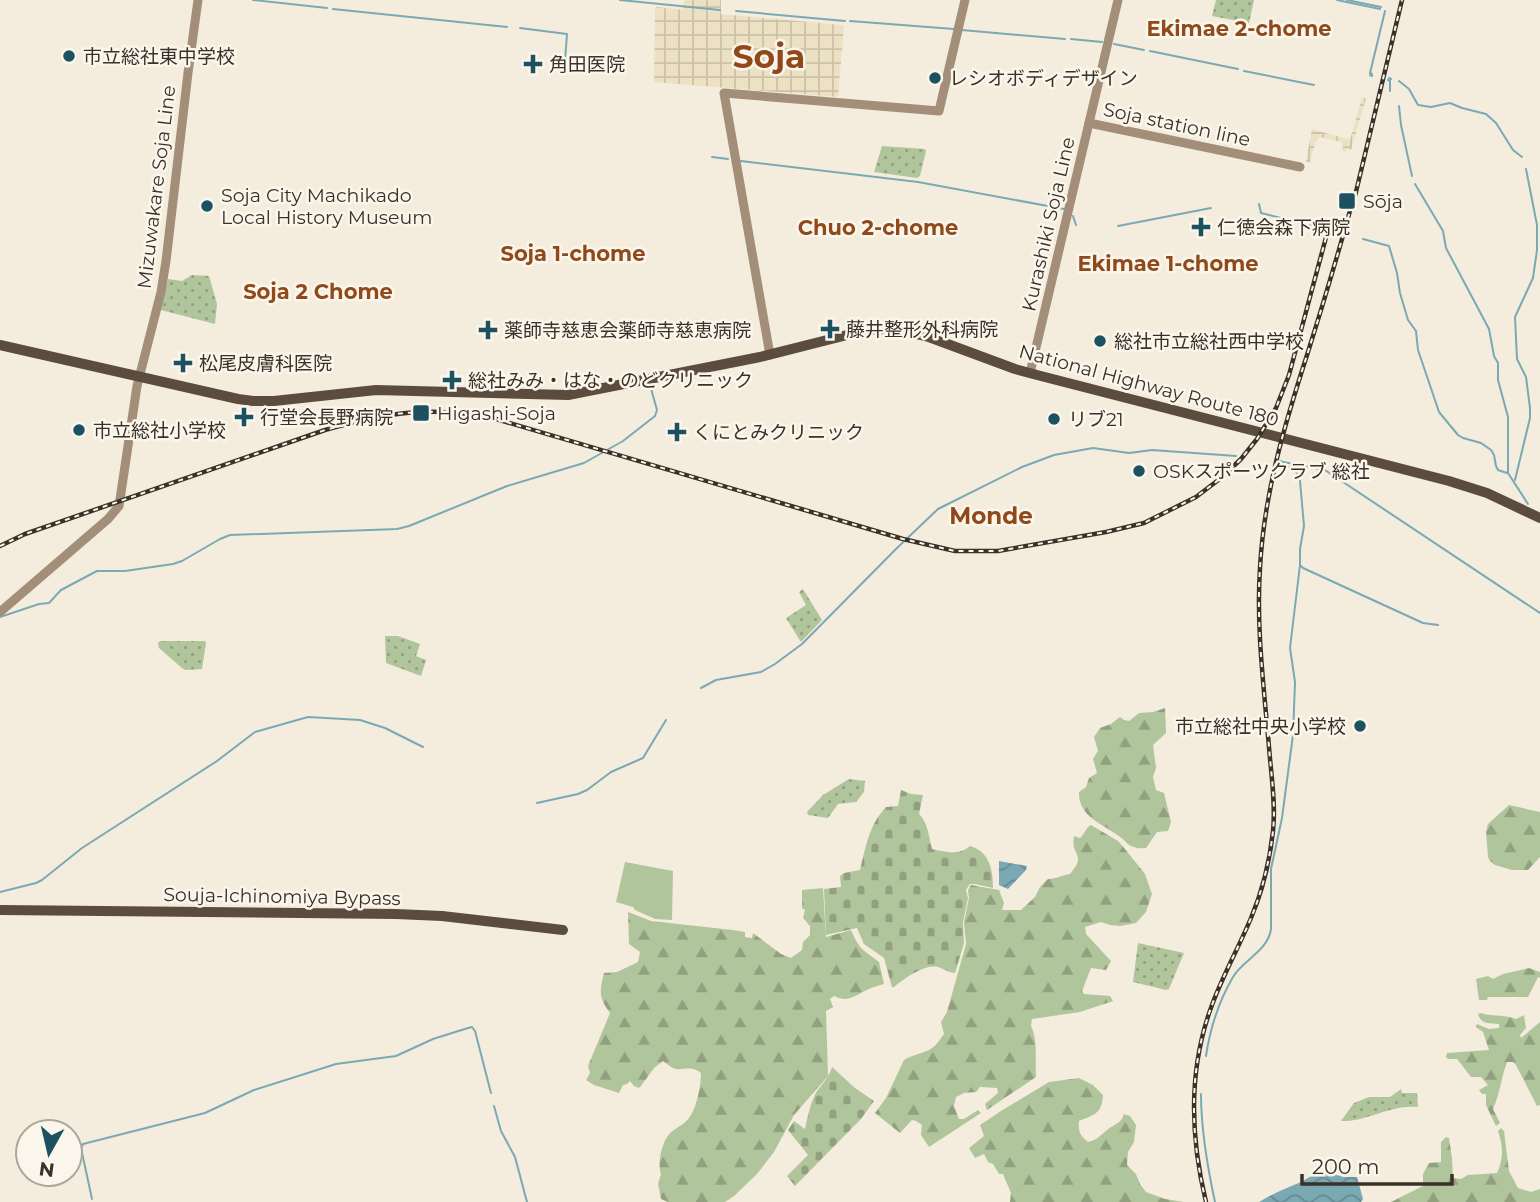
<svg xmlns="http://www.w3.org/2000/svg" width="1540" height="1202" viewBox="0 0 1540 1202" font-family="Montserrat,'Noto Sans JP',sans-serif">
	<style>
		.grass { fill: url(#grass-dots) }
		.forest { fill: url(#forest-firs) }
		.cemetery { fill: url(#cemetery-stones) }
		.garden { fill: #b1c59c }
		.plaza { fill: url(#plaza-grid) }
		.water { fill: url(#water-waves) }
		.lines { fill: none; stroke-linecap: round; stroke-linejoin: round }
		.stream { stroke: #7aa9b4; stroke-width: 2 }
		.secondary { stroke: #a28e79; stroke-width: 9 }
		.highway { stroke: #5c4c3f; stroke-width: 10 }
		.rail-casing { stroke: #3a3129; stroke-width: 4.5 }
		.rail { stroke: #fbf6eb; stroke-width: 2; stroke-dasharray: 5; stroke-linecap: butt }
		.poi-dot { fill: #1b5160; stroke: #fbf6eb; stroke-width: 2.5 }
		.labels { text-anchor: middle; stroke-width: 5; stroke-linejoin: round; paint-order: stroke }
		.poi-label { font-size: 19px; fill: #3a3129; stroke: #fbf6eb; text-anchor: start }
		.street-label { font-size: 19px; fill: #3a3129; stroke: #fbf6eb }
		.neighbourhood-label { font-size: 21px; font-weight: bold; fill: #90491b; stroke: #fbf6eb }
		.quarter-label { font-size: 23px; font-weight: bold; fill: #90491b; stroke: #fbf6eb }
		.town-label { font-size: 33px; font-weight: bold; fill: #90491b; stroke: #fbf6eb }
	</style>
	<defs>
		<pattern id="grass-dots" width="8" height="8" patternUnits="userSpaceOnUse" patternTransform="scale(1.75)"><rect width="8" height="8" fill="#b1c59c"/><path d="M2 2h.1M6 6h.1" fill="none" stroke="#91a17f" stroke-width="1.8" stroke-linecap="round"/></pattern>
		<pattern id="forest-firs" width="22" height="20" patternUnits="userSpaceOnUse" patternTransform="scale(1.75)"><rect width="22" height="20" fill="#b1c59c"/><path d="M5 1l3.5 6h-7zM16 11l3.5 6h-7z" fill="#91a17f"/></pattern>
		<pattern id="cemetery-stones" width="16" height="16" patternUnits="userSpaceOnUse" patternTransform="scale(1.75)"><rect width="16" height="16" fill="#b1c59c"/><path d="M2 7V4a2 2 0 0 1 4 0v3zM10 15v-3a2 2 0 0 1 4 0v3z" fill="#91a17f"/></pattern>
		<pattern id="plaza-grid" width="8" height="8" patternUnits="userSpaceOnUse" patternTransform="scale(1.75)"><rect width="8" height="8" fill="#ede1c4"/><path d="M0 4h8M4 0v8" fill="none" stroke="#ccc2a8"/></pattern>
		<pattern id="water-waves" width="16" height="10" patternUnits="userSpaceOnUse" patternTransform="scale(1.75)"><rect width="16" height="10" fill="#7aa9b4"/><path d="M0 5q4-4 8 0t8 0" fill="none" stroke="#658a92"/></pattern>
	</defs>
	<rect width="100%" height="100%" fill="#f4edde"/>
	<g class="grass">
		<path d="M 1216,0 L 1254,0 L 1249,23 L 1212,16 Z"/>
		<path d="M 882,146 L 925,149 L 926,151 L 920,176 L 917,178 L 874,172 Z"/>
		<path d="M 192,275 L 209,276 L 217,304 L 215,324 L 161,310 L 168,279 L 182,281 Z"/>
		<path d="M 803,589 L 822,620 L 801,642 L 786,618 L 806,605 L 799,592 Z"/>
		<path d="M 385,636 L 398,636 L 420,644 L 416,656 L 426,660 L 421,676 L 386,663 Z"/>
		<path d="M 160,641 L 205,641 L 206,643 L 202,669 L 186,670 L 183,669 L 159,648 L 158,643 Z"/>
		<path d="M 849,779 L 865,781 L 864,792 L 856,802 L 838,804 L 828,818 L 808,815 L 807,812 L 823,795 Z"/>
		<path d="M 1138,943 L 1184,953 L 1169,989 L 1166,990 L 1133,982 Z"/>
		<path d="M 1401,1089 L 1402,1093 L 1417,1093 L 1418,1107 C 1391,1104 1367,1122 1341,1121 L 1354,1103 L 1369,1097 L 1390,1097 Z"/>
	</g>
	<g class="forest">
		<path d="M 1165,708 L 1166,733 L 1153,745 L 1156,768 L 1153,777 L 1156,790 L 1164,793 L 1171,822 L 1168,831 L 1157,832 L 1146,848 C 1142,848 1138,849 1134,847 C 1128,846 1125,840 1120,837 C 1104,824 1078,817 1079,792 L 1086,787 L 1089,778 L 1097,773 L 1093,759 L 1098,751 L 1094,737 L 1100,728 L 1111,724 L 1120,717 L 1124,720 L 1129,721 L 1139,713 L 1153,712 Z"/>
		<path d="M 1509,805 L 1540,812 L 1540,857 L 1528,870 L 1512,870 L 1495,865 L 1490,861 L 1488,857 L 1486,832 L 1488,824 Z"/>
		<path d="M 1091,825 L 1118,841 L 1125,849 L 1145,874 L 1152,894 L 1146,912 L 1136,923 L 1120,926 L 1110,925 L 1101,922 L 1085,927 L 1086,934 L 1111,961 L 1106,970 L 1091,968 L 1082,991 L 1084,994 L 1110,996 L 1113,1001 L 1080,1012 L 1032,1019 L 1031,1026 C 1038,1040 1035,1061 1036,1077 L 987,1110 L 985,1104 L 998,1093 L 997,1088 L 980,1087 L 976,1092 L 964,1093 L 956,1097 L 954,1106 L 959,1119 L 964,1119 L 978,1110 L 981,1113 L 929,1147 L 921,1135 L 922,1125 L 916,1121 L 912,1120 L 900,1133 L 875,1113 L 886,1098 L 904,1060 C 913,1054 924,1054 932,1048 C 937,1045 940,1039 944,1034 L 941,1022 L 947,1012 L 966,944 L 964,922 L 969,898 L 968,890 L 971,885 L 999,890 L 1004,903 L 1002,910 L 1021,910 L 1035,897 L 1040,887 L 1048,879 C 1056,879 1062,875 1070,874 C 1088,853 1070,857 1074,836 L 1080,838 C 1085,834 1085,828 1091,825 Z"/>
		<path d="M 823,888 L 826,937 L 851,930 C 860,951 863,949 879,962 L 884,984 C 878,986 872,987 867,990 C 854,996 848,1003 834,996 L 830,999 L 833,1007 L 826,1011 L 828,1076 L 794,1115 L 774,1152 L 757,1174 L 734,1196 L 725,1202 L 668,1202 L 661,1199 L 658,1184 L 661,1174 C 657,1164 662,1141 670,1133 C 678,1126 685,1125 691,1115 C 697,1105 701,1085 701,1073 C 690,1064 682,1072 673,1068 C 671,1067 664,1062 663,1061 L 654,1068 L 641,1086 L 639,1088 L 634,1086 L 630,1081 L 627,1084 L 623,1085 L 619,1093 L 594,1085 L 586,1080 L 590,1073 L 588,1066 L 610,1013 C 599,998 599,992 604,973 L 617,972 L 638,962 L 640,952 L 629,944 L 628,912 L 651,921 L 733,930 L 745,932 L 745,937 L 752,938 L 753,933 L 781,954 L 791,958 L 802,950 L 803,942 L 810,935 L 810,926 L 803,918 L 805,910 L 802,908 L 802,890 Z"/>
		<path d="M 1529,968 L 1540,972 L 1540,978 L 1538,977 L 1528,997 L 1488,997 L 1487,1000 L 1479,1000 L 1476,979 L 1488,976 L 1493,979 L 1503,974 Z"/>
		<path d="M 1481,1013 C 1492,1017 1504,1014 1516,1019 L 1524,1015 L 1526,1028 L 1520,1035 L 1521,1038 L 1540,1022 L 1540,1105 L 1537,1106 L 1516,1065 L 1513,1062 L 1507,1062 C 1501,1078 1500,1094 1493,1109 L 1500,1123 L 1496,1126 L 1486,1105 L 1486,1094 L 1482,1094 L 1479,1090 L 1488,1085 L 1481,1077 L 1471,1077 L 1457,1059 L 1448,1059 L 1446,1057 L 1447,1053 L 1489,1050 L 1483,1032 L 1476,1027 L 1477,1024 L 1489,1029 L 1499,1028 L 1499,1024 C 1490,1023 1481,1025 1478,1014 Z"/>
		<path d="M 1079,1078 L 1093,1085 L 1103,1095 C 1102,1114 1095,1114 1079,1121 C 1078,1131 1080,1136 1088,1142 C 1099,1139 1098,1137 1107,1130 C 1114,1124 1121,1124 1124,1114 L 1130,1116 L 1136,1125 L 1134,1142 L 1128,1152 L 1127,1165 L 1136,1174 L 1140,1184 L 1146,1192 L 1165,1199 L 1184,1202 L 1010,1202 L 1011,1193 L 1003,1174 L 999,1174 L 993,1164 L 988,1162 L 984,1154 L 975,1158 L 969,1148 L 984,1136 L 980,1125 L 1001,1111 L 1049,1082 Z"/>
		<path d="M 1501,1128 L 1504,1131 L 1509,1171 L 1518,1188 L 1531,1192 L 1540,1189 L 1540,1202 L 1391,1202 L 1423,1186 L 1423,1174 L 1429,1163 L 1441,1162 L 1441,1142 L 1446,1137 L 1449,1138 L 1452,1158 L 1453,1178 L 1461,1179 L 1468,1175 L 1497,1173 C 1504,1158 1503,1146 1498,1131 Z"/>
	</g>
	<g class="cemetery">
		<path d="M 901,790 L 911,794 L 923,795 L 919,814 C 928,823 929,837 932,849 C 946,852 958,856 970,846 C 990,852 993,870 993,888 L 975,884 L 970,884 L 966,890 L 968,898 L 963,922 L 964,943 L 955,973 C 948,972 944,969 938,967 C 924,964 904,979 894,987 L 892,987 L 884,958 L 864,944 L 857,928 L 826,935 L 824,889 L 841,887 L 840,876 L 844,873 L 860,870 C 866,846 869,825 886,807 L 898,806 Z"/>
		<path d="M 832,1067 L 855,1088 L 874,1101 L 861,1119 L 795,1186 L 787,1176 L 808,1155 L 788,1130 L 794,1121 L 805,1129 C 808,1116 810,1103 817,1091 C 823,1083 829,1077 832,1067 Z"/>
	</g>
	<path class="garden" d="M 625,862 L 673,871 L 672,920 L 655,919 L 635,910 L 633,907 L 616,902 Z"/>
	<g class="plaza">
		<path d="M 684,0 L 721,0 L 721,14 L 843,25 L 844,26 L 838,97 L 654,82 L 655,9 L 657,7 L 683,10 Z"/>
		<path d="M 1362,98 L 1366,98 L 1351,150 L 1347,149 L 1346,152 L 1342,151 L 1343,146 L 1341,142 L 1320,137 L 1316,141 L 1310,162 L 1307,162 L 1306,161 L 1312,129 L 1350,140 Z"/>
	</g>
	<g class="water">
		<path d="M 999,861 L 1027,866 L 1026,870 L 1008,889 L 999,885 Z"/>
		<path d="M 1321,1171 L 1344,1177 L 1357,1177 L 1363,1199 L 1361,1202 L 1259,1202 C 1273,1193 1287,1188 1301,1182 C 1308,1178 1314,1174 1321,1171 Z"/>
	</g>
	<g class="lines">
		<g class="stream">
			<path d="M 253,0 L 327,8"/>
			<path d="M 620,0 L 720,10"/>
			<path d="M 1337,0 L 1380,9"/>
			<path d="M 1347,0 L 1381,7"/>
			<path d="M 333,9 L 507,27"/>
			<path d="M 736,11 L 845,21"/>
			<path d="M 850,21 L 954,29"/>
			<path d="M 520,28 L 567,34 L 564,74"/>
			<path d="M 962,30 L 1065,39"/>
			<path d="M 1071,39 L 1102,42"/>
			<path d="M 1114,44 L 1144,50"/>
			<path d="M 1150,51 L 1238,69"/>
			<path d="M 1244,71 L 1314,85"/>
			<path d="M 1372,74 L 1370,73 L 1385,11"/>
			<path d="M 1370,75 L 1372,76"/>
			<path d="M 1389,78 L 1391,79"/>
			<path d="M 1388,80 L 1390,81 L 1390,91"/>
			<path d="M 1399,81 L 1409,89 L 1418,105 L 1431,107 L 1450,103 L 1462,108 L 1486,114 L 1496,123 L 1513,150 L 1522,157"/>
			<path d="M 1399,106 L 1401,125 L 1412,176"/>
			<path d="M 712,157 L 728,159"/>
			<path d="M 741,161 L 918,182 L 1064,209"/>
			<path d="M 1415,184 L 1443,231 L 1446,248 L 1489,329 L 1494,356 L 1498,363 L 1498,380 L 1508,417 L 1508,473 L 1528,504"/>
			<path d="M 1259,204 L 1261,213 L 1317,227"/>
			<path d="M 1073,216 L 1076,225"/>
			<path d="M 1118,226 L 1211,208"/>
			<path d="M 1363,239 L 1389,246 L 1397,273 L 1400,293 L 1408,320 L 1416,331 L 1418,350 L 1439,412 L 1458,435 L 1463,438 L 1481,443 L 1491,450 L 1494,455 L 1496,466 L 1498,470 L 1507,473"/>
			<path d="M 1278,461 L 1325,470 L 1540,613"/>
			<path d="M 1515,480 L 1530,418 L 1530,408 L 1526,377 L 1517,359 L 1515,317 L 1533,278 L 1537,250 L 1537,225 L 1526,169"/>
			<path d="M 1301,566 L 1303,568 L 1423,623 L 1438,625"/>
			<path d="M 0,617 L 39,604 L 49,603 L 61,590 L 97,571 L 125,571 L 173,564 L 182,561 L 220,539 L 230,535 L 397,529 L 409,526 L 507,486 L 584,463 L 623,441 L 655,416 L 657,410 L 650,385"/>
			<path d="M 701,688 L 716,680 L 761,672 L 775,664 L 802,644 L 896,549 L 938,509 L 1022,467 L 1054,455 L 1093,448 L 1129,453 L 1152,450 L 1236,456"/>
			<path d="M 537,803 L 578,794 L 587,790 L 611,772 L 643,758 L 666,720"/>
			<path d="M 0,892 L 36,883 L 42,880 L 82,848 L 217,761 L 255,732 L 308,717 L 360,720 L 385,728 L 423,747"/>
			<path d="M 1206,1056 C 1210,1029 1219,1001 1233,977 C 1243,960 1268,951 1271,929 L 1271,869 L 1282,818 L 1293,735 L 1295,682 L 1290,648 L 1300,565 L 1300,549 L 1304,526 L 1300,481 L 1297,473 L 1281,461"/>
			<path d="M 1201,1094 C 1201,1131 1207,1165 1215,1202"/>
			<path d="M 494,1106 L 501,1131 L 515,1157 L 527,1202"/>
			<path d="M 92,1199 L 81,1148 L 83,1144 L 205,1113 L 254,1090 L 336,1064 L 396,1056 L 433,1039 L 468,1028 L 472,1027 L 475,1031 L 491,1093"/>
		</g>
		<g class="secondary">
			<path d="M 1089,123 L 1300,167"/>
			<path d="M 770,355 L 724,93 L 939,111 L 965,0"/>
			<path d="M 1030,373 L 1118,0"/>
			<path d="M 0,612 L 108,519 L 119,506 L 137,386 L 161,292 L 166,261 L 188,73 L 198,0"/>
		</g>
		<g class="highway">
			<path d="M 0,345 L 238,399 L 253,401 L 274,401 L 376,390 L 568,395 L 760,357 L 863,331 L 878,329 L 897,330 L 926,336 L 1015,369 L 1037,375 L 1449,481 L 1487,493 L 1540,518"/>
			<path d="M 0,910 L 396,914 L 442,916 L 563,930"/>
		</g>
		<defs>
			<g id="rail">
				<path d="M 1355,196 L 1402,0"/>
				<path d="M 0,546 L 25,534 L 325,430 C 358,421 391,412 426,412 C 446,411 466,414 486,416 L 903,539 L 955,551 L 998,551 L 1106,532 L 1144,523 L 1196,497 L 1221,478 L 1241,459 L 1257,439 L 1276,408 L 1289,375 L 1328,230"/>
				<path d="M 1206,1202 C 1190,1136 1188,1069 1212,1005 C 1223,975 1239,947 1251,918 C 1262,892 1270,859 1273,831 C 1276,804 1271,774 1269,747 C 1264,688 1256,627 1260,568 C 1264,493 1285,423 1308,352 C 1324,301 1339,251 1353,200"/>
			</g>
		</defs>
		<use href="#rail" class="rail-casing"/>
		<use href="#rail" class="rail"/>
	</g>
	<g class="poi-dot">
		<circle cx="69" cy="56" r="7"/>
		<path d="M529.5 53.5h7v7h7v7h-7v7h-7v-7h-7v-7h7z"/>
		<circle cx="935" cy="78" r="7"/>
		<rect x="1338" y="192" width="18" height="18" rx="3.5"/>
		<circle cx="207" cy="206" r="7"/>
		<path d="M1197.5 216.5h7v7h7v7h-7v7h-7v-7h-7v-7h7z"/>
		<path d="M826.5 318.5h7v7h7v7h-7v7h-7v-7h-7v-7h7z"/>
		<path d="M484.5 319.5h7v7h7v7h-7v7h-7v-7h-7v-7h7z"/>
		<circle cx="1100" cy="341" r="7"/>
		<path d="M179.5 352.5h7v7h7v7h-7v7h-7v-7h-7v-7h7z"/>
		<path d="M448.5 369.5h7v7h7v7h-7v7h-7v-7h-7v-7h7z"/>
		<rect x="412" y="404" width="18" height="18" rx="3.5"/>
		<path d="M240.5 406.5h7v7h7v7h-7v7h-7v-7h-7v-7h7z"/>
		<circle cx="1054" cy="419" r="7"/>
		<circle cx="79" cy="430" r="7"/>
		<path d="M673.5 421.5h7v7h7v7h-7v7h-7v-7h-7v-7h7z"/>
		<circle cx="1139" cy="471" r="7"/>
		<circle cx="1360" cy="726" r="7"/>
	</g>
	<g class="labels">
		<g class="poi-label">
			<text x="83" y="63">市立総社東中学校</text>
			<text x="549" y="71">角田医院</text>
			<text x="949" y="85">レシオボディデザイン</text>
			<text x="221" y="202">Soja City Machikado<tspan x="221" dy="22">Local History Museum</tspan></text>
			<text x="1363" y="208">Sōja</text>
			<text x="1217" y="234">仁徳会森下病院</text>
			<text x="846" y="336">藤井整形外科病院</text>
			<text x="504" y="337">薬師寺慈恵会薬師寺慈恵病院</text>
			<text x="1114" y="348">総社市立総社西中学校</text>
			<text x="199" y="370">松尾皮膚科医院</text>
			<text x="468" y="387">総社みみ・はな・のどクリニック</text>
			<text x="437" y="420">Higashi-Soja</text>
			<text x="260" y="424">行堂会長野病院</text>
			<text x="1068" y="426">リブ21</text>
			<text x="93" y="437">市立総社小学校</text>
			<text x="693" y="439">くにとみクリニック</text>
			<text x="1153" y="478">OSKスポーツクラブ 総社</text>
			<text x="1346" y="733" text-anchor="end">市立総社中央小学校</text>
		</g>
		<g class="street-label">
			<text transform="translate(1177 124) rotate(12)" y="7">Soja station line</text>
			<text transform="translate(156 187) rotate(-83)" y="7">Mizuwakare Soja Line</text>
			<text transform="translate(1048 224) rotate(-77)" y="7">Kurashiki Soja Line</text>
			<text transform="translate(1149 385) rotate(15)" y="7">National Highway Route 180</text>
			<text transform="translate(282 896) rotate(1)" y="7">Souja-Ichinomiya Bypass</text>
		</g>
		<g class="neighbourhood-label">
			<text x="1239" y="36">Ekimae 2-chome</text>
			<text x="878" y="235">Chuo 2-chome</text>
			<text x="573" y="261">Soja 1-chome</text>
			<text x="1168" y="271">Ekimae 1-chome</text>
			<text x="318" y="299">Soja 2 Chome</text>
		</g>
		<g class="quarter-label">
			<text x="991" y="524">Monde</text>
		</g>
		<g class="town-label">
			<text x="769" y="68">Soja</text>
		</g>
	</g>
	<g transform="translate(49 1153) rotate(188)"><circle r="33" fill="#fbf6eb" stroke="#aea79d" stroke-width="2"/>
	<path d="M0-5L12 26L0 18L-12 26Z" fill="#1b5160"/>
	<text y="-10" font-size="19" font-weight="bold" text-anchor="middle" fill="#3a3129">N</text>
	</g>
	<path d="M1302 1174v10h150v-10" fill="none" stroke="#3a3129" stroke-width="3.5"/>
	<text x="1312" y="1174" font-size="21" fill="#3a3129" stroke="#fbf6eb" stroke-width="5" paint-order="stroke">200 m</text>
</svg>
